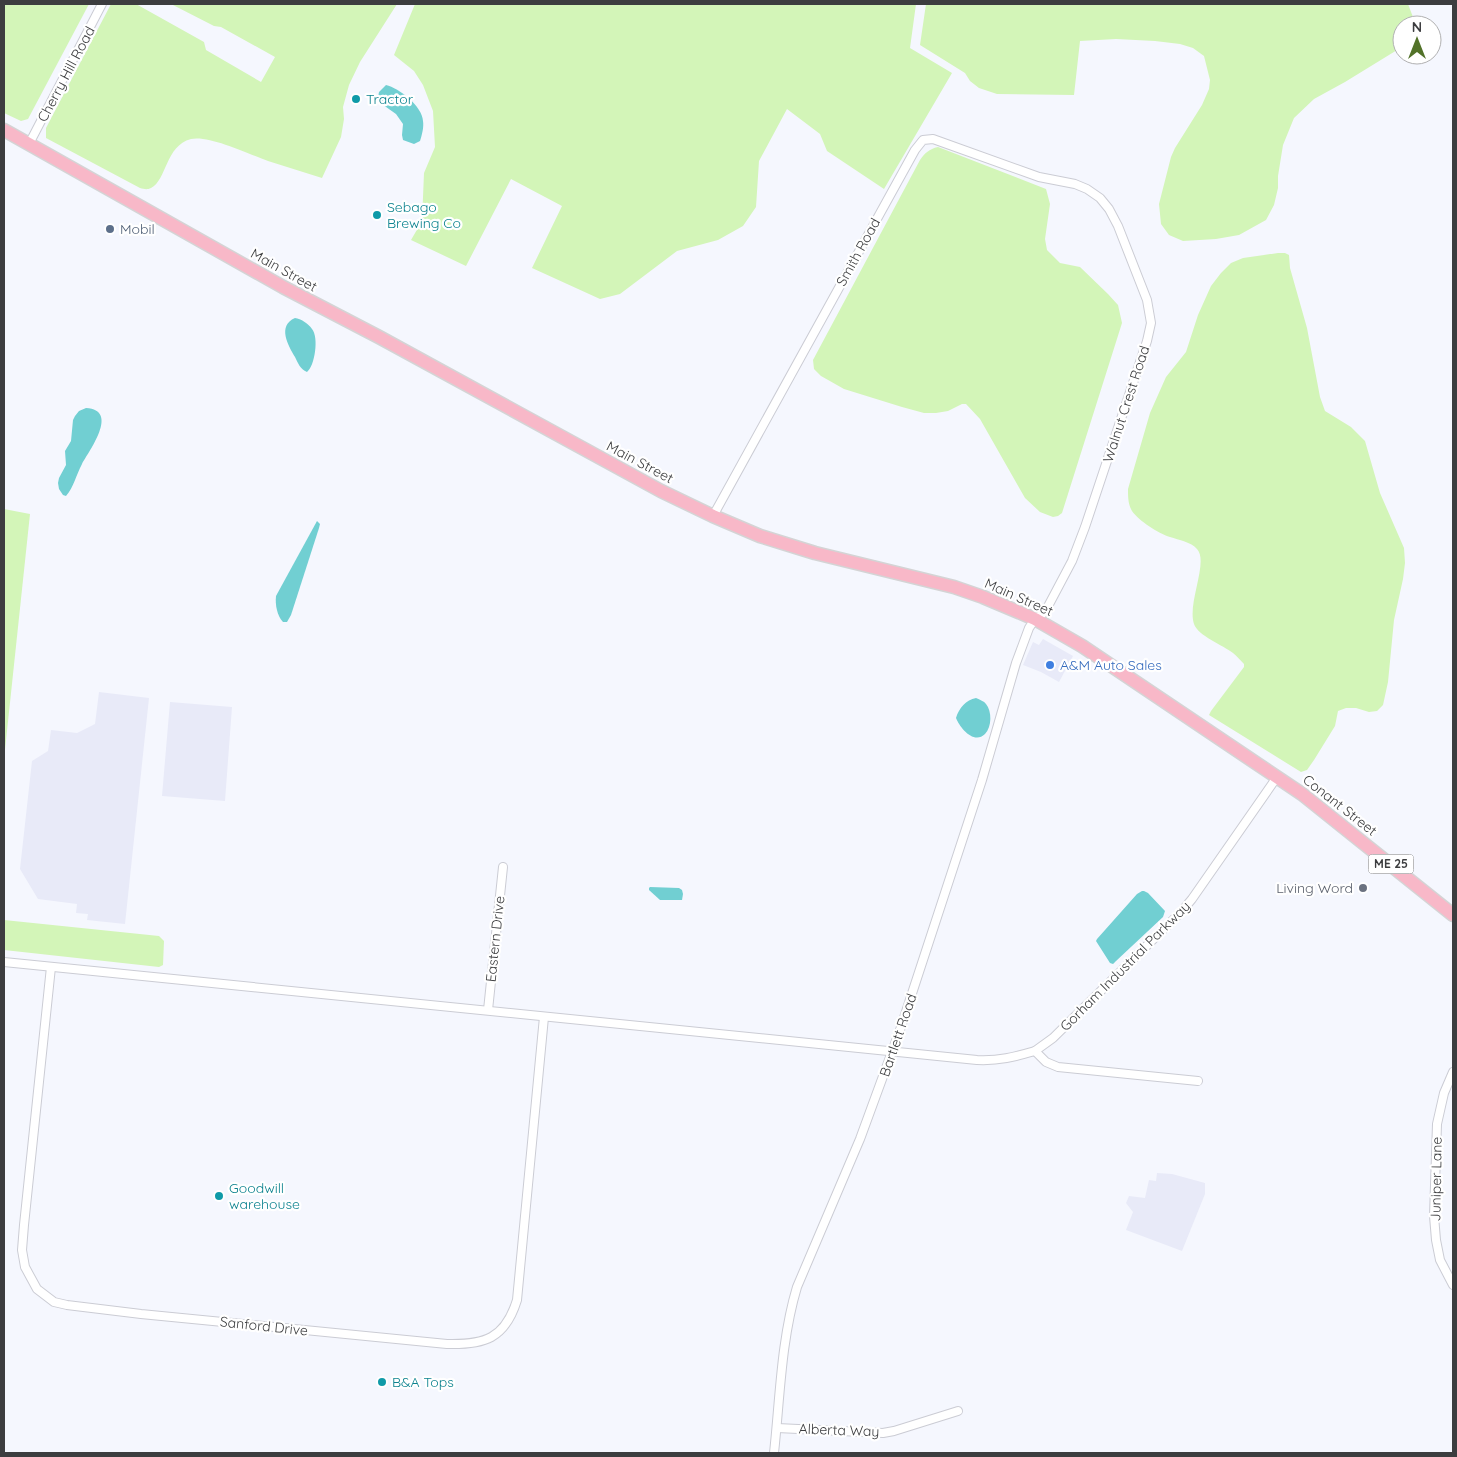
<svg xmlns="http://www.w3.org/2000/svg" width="1457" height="1457" viewBox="0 0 1457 1457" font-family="Quicksand,sans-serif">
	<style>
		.built { fill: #e8eaf8 }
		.green { fill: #d3f5b8 }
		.water { fill: #71cfd2 }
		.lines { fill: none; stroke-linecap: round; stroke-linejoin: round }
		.minor-casing { stroke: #cbccd4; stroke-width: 10 }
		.trunk-casing { stroke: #d4d4d5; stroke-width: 15 }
		.minor { stroke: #fff; stroke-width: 8 }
		.trunk { stroke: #f8b8c8; stroke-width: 12 }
		.culture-dot { fill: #0f9aa8; stroke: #fff; stroke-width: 2 }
		.service-dot { fill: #5c6f8a; stroke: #fff; stroke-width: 2 }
		.shop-dot { fill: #3f7fe0; stroke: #fff; stroke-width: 2 }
		.worship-dot { fill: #6b7280; stroke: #fff; stroke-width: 2 }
		.labels { text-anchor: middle; stroke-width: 4.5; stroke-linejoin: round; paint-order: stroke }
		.shield { fill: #fff; stroke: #767779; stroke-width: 1 }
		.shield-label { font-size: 12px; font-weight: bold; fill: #3c3d3f }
		.street-label { font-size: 14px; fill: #3c3d3f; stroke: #fff }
		.culture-label { font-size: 14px; fill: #0d838f; stroke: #fff; text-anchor: start }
		.service-label { font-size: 14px; fill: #4e5e75; stroke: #fff; text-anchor: start }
		.shop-label { font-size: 14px; fill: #366cbe; stroke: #fff; text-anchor: start }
		.worship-label { font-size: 14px; fill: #5b616d; stroke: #fff; text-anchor: end }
	</style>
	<rect width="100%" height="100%" fill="#f5f7fe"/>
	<g class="built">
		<path d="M 1043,639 L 1073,656 L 1059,682 L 1041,672 L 1023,665 L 1033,642 L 1039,645 Z"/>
		<path d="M 99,692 L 149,698 L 125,924 L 87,920 L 88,914 L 76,913 L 77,904 L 38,899 L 20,869 L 32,761 L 48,751 L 51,730 L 77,733 L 95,724 Z"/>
		<path d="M 170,702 L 232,707 L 225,801 L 162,796 Z"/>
		<path d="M 1157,1173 L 1172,1174 L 1205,1183 L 1205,1194 L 1182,1251 L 1126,1230 L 1133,1212 L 1126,1203 L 1129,1196 L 1145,1198 L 1149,1180 L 1156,1181 Z"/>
	</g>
	<g class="green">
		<path d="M 4,4 L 89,4 L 28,119 L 21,121 L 4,113 Z"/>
		<path d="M 111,4 L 136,4 L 204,42 L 206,50 L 261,82 L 275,57 L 221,27 L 214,26 L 171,4 L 397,4 L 360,62 L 349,85 L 343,107 L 344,119 L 341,137 L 322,178 C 304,172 286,167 268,161 C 249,154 209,135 191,139 C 165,146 167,180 151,188 C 147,190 144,189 140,188 L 46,138 L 46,128 Z"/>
		<path d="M 415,4 L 916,4 L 910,48 L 952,73 L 884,189 L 827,151 L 820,134 L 787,109 L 759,161 L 756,207 L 743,226 L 718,240 L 677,251 L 620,294 L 600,299 L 532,268 L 562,206 L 511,179 L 466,266 L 411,240 L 422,221 L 424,173 L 435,147 L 433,111 L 423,85 L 414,71 L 394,55 Z"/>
		<path d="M 926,4 L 1408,4 L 1416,25 L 1402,25 L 1402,47 L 1345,82 L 1314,99 L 1294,118 L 1283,145 L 1278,176 L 1278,188 L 1274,205 L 1266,220 L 1239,235 L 1216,239 L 1183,241 L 1169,235 L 1161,224 L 1159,204 L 1171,157 L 1175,148 L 1202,105 L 1209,89 L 1210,80 L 1204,56 L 1193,48 L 1180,44 L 1155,41 L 1116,39 L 1080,41 L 1074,95 L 997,94 L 979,88 L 970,81 L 965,73 L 920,45 Z"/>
		<path d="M 938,147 L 1046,189 L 1050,204 L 1045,239 L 1047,250 L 1060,263 L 1080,267 L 1108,294 L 1118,305 L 1122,323 L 1062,513 L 1058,516 L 1053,517 L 1040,512 L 1025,498 L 980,419 L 966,404 L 962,404 L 948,411 L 936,413 L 924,413 L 902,407 L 844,389 L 821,376 L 814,369 L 813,360 L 920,160 C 925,153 929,149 938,147 Z"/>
		<path d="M 1278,253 L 1285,253 L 1289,255 L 1290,268 L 1307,328 L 1320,397 L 1325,411 L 1351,427 L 1365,441 L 1380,493 L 1404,548 L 1405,563 L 1403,579 L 1394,620 L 1388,682 L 1383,705 L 1377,711 L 1369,712 L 1356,708 L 1346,708 L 1338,711 L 1335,726 L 1314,760 L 1307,770 L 1301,772 L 1209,715 L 1211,711 L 1244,667 L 1244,664 C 1240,660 1237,656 1233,653 C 1223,645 1198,636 1194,624 C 1187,603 1209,562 1197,549 C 1191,542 1179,540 1170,537 C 1158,533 1139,521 1132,511 C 1128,504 1128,497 1128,489 L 1150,413 L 1166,377 L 1186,352 L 1198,315 L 1211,286 L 1221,273 L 1231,263 L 1243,258 Z"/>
		<path d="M 4,509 L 30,514 L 4,759 Z"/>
		<path d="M 4,920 L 159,936 L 164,941 L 163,965 L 159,967 L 4,950 Z"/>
	</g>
	<g class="water">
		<path d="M 386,85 C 399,88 422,106 423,121 C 424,127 422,135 420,141 L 414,144 L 403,140 L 402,135 L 403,124 L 396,114 L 379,102 L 378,97 L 379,92 Z"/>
		<path d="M 295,318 C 301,319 308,323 312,329 C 319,337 315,366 307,372 C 300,369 298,363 295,357 C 288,345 277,326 295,318 Z"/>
		<path d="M 86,408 C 120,410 89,451 82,464 C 76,475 74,487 66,496 L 63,495 L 59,489 L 58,483 L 59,478 L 66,465 L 65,451 L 71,441 L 73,420 L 75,416 L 79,411 Z"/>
		<path d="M 317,521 L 320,524 L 319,528 L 291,615 L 287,622 L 283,622 C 277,616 275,604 276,596 Z"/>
		<path d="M 976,698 C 980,700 984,701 986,704 C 992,711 992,727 985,734 C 974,745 960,728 956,718 C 959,708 966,700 976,698 Z"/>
		<path d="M 650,887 L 679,888 L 682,890 L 683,894 L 682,900 L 660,900 L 649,890 L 649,888 Z"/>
		<path d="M 1142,891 L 1144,891 L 1148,893 L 1165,911 L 1163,917 L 1116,961 L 1113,964 L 1110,963 L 1096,941 L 1097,939 L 1137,894 Z"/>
	</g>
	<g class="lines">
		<defs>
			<g id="minor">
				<path d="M 29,144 L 102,4"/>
				<path d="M 713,516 L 915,150 L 923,140 L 933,139 L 1039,177 L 1075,184 L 1087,189 L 1100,198 L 1109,209 L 1118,226 L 1147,300 L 1151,323 L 1147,341 L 1085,527 L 1072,561 L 1045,612 L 1035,619 L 1029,628 L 1016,663 L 982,780 L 900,1030 L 860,1139 L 797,1287 C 781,1340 780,1398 774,1453"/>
				<path d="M 4,962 L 977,1060 C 999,1061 1014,1057 1035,1051 L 1046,1062 L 1058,1067 L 1198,1081"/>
				<path d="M 51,967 L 24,1225 L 22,1250 L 25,1267 L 37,1289 L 54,1302 L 67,1305 L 141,1314 L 447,1344 C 484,1345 505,1339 517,1300 L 544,1017"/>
				<path d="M 488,1010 L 503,867"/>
				<path d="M 1035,1051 L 1053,1038 L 1182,911 L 1192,899 L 1277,777"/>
				<path d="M 1453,1072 L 1444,1093 L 1437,1124 L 1434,1216 L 1436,1240 L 1440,1260 L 1453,1285"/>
				<path d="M 777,1428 L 883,1433 L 894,1431 L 958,1411"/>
			</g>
			<path id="trunk" d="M 4,130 L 283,287 L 379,337 L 661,491 L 713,516 L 760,536 L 815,553 L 954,587 L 983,597 L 1035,619 L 1082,646 L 1302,794 L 1453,915"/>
		</defs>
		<use href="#minor" class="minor-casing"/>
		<use href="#trunk" class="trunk-casing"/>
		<use href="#minor" class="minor"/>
		<use href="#trunk" class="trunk"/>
	</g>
	<g class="culture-dot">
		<circle cx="356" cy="99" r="5"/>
		<circle cx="377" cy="215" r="5"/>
		<circle cx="219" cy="1196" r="5"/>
		<circle cx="382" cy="1382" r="5"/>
	</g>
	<circle class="service-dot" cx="110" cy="229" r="5"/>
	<circle class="shop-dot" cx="1050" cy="665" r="5"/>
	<circle class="worship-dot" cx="1363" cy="888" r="5"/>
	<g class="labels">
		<rect class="shield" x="1368.5" y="854.5" width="45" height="19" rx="4"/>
		<g class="shield-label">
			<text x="1391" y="868">ME 25</text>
		</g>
		<g class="street-label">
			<text transform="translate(66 74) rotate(-62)" y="5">Cherry Hill Road</text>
			<text transform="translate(858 252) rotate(-61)" y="5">Smith Road</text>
			<text transform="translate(284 270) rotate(29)" y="5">Main Street</text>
			<text transform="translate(1126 404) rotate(-72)" y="5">Walnut Crest Road</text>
			<text transform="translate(640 462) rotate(28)" y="5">Main Street</text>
			<text transform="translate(1019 597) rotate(24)" y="5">Main Street</text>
			<text transform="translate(1340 805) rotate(38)" y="5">Conant Street</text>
			<text transform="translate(495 939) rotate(-84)" y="5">Eastern Drive</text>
			<text transform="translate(1125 966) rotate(-45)" y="5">Gorham Industrial Parkway</text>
			<text transform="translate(898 1035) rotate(-71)" y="5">Bartlett Road</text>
			<text transform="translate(1436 1179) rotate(-89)" y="5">Juniper Lane</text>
			<text transform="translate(264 1326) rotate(6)" y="5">Sanford Drive</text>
			<text transform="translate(839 1430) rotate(2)" y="5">Alberta Way</text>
		</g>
		<g class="culture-label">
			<text x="366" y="104">Tractor</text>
			<text x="387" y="212">Sebago<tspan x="387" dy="16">Brewing Co</tspan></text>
			<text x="229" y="1193">Goodwill<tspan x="229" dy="16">warehouse</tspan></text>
			<text x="392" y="1387">B&amp;A Tops</text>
		</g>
		<g class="service-label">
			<text x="120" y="234">Mobil</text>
		</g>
		<g class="shop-label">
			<text x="1060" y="670">A&amp;M Auto Sales</text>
		</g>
		<g class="worship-label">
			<text x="1353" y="893">Living Word</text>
		</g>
	</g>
	<rect width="1457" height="1457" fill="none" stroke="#3c3d3f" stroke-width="10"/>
	<g transform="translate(1417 40)"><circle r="24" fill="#ffffff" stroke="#b1b1b2"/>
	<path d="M0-4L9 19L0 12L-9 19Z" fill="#527229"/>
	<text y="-8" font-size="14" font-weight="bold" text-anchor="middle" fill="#3c3d3f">N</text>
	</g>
</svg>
